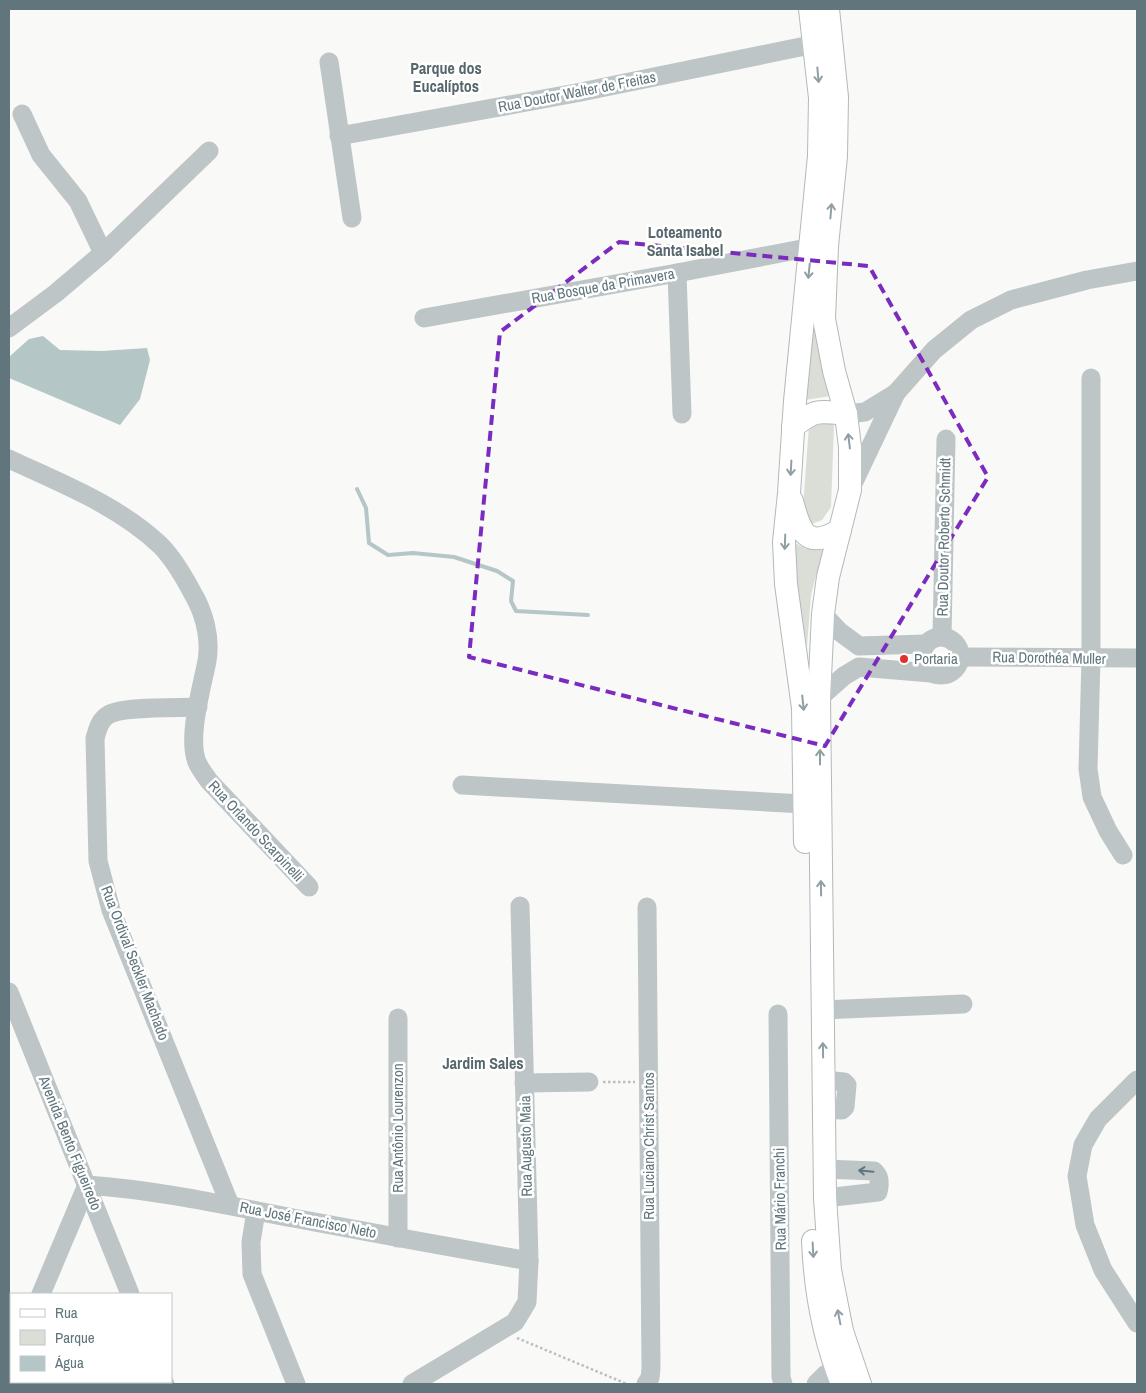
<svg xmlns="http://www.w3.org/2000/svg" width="1146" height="1393" viewBox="0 0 1146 1393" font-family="'Archivo Narrow',sans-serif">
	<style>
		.green { fill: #dbded6 }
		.water { fill: #b5c6c7 }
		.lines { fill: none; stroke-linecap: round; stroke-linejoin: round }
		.stream { stroke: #b5c6c7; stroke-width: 4 }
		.major-casing { stroke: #b2b9bc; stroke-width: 24 }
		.path { stroke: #bbbfc1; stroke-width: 2.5; stroke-dasharray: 2.5 2.5; stroke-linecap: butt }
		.minor { stroke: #bec5c7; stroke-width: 19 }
		.major { stroke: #fff; stroke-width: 22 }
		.oneway { stroke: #909fa3 }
		.oneway2 { stroke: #60767c }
		.marked { fill: none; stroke: #7b2cbf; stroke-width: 4; stroke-dasharray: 10 6; stroke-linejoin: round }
		.poi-dot { fill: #e03131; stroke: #fff; stroke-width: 2 }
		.labels { text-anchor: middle; stroke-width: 5; stroke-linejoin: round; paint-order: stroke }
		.street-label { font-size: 15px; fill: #60767c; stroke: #fff }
		.poi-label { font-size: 15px; fill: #60767c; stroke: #fff; text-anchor: start }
		.neighbourhood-label { font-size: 16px; font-weight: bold; fill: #57686d; stroke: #fff }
	</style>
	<rect width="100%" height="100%" fill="#f9f9f7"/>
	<g class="green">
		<path d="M 815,318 L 831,396 L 805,400 Z"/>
		<path d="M 823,420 L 834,425 L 831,507 L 822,520 L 811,524 L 803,508 L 809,425 Z"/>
		<path d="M 793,542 L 806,549 L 823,550 L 811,595 L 807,647 L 798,596 Z"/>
	</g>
	<path class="water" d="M 43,336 L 60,350 L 102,351 L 147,348 L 150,360 L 140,399 L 120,425 L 9,378 L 9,357 L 29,339 Z"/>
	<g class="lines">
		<path class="stream" d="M 357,489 L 366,508 L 369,543 L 388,555 L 413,553 L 454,557 L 497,571 L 513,581 L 511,601 L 516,611 L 588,615"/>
		<defs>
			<g id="major">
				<path d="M 828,9 L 837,97 L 836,156 L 827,246 L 824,319 L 834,371 L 846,414 L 850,447 L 850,490 L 828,577 L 823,614 L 819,698 L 825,1198 L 830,1270 L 842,1331 L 860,1384"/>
				<path d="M 793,427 C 815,409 818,411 846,414"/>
				<path d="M 792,501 C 800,532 806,550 840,530"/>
				<path d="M 805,842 L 803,708 L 786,584 L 784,542 L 789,493 L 795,401 L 819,156 L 820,98 L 810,9"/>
				<path d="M 813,1241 C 815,1290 824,1339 842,1384"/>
			</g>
		</defs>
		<use href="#major" class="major-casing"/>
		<g class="path">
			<path d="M 603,1082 L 635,1082"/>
			<path d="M 517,1338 L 627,1384"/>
		</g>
		<g class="minor">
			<path d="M 329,62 L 352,218"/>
			<path d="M 22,114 L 41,155 L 78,201 L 103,253"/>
			<path d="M 339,136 L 576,93 L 815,44"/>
			<path d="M 677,273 L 682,414"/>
			<path d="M 424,318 L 677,273 L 812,247"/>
			<path d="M 9,328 L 56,293 L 103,253 L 209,151"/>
			<path d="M 1091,378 L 1091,658 L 1088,769 L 1092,797 L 1108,831 L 1123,855"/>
			<path d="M 846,414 L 865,412 L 896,393"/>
			<path d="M 9,459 C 60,483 118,505 160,545 C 173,558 183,575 192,592 C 204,612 211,637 207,661 C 202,687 187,738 197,762 C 200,769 205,775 209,781 L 309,887"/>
			<path d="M 850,490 L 896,393 L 934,350 L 971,320 L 1011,300 L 1087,280 L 1137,271"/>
			<path d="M 823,614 L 840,632 L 859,646 L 925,644"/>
			<path d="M 942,636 L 946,439"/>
			<circle cx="941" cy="656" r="19"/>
			<path d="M 960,657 L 1137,658"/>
			<path d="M 819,698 L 844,676 L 859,667 L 931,673"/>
			<path d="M 198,707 C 179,708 121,706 108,715 C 99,721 98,729 95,738 L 98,861 L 111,910 L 230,1205"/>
			<path d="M 462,785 L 804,804"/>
			<path d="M 9,992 L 130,1294"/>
			<path d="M 822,1010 L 963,1004"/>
			<path d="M 778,1014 L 781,1377 L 783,1384"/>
			<path d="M 398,1018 L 398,1238"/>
			<path d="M 824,1080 L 844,1082 L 847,1085 L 845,1107 L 842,1110 L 824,1109"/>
			<path d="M 1137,1080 L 1098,1119 L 1083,1145 L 1077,1176 L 1085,1225 L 1103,1270 L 1137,1323"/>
			<path d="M 524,1083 L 589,1082"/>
			<path d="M 825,1169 L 874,1171 C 880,1176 880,1184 878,1192 L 825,1198"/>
			<path d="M 256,1211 L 251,1242 L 252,1274 L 296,1384"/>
			<path d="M 41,1294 L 87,1185 C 157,1190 225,1205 293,1218 C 372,1233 450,1247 529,1261"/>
			<path d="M 9,1314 L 11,1320"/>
			<path d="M 9,1373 L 11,1367"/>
			<path d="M 164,1382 L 165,1384"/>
			<path d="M 412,1384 L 515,1322 L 527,1302 L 529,1261 L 520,906"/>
			<path d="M 646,1384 L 650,1378 L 651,1368 L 647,907"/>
			<path d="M 816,1384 L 826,1374 L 848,1365"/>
		</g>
		<use href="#major" class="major"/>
	</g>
	<defs><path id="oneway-shaft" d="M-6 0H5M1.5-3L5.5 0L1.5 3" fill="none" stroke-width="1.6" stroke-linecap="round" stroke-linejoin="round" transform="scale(1.25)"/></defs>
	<g class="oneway">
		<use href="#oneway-shaft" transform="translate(818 75) rotate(85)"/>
		<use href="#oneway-shaft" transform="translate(831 211) rotate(-85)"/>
		<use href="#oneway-shaft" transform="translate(809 271) rotate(96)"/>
		<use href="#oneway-shaft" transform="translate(849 441) rotate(-97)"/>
		<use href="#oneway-shaft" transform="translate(791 468) rotate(93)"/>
		<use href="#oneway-shaft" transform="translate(785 542) rotate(92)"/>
		<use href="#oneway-shaft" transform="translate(803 703) rotate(84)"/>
		<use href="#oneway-shaft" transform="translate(820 757) rotate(-90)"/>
		<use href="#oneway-shaft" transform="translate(821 888) rotate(-91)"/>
		<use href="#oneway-shaft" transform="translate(823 1050) rotate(-91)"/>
		<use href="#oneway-shaft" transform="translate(813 1250) rotate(87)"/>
		<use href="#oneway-shaft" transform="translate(839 1317) rotate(-101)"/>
	</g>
	<use class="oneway2" href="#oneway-shaft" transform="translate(866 1171) rotate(-175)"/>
	<path class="marked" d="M 619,242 L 869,266 L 988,477 L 825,746 L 469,657 L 500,332 Z"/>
	<circle class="poi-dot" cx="904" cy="659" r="5"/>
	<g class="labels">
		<g class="street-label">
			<text transform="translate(577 92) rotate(-11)" y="5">Rua Doutor Walter de Freitas</text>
			<text transform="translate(603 286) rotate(-10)" y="5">Rua Bosque da Primavera</text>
			<text transform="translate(944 537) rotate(-89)" y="5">Rua Doutor Roberto Schmidt</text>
			<text transform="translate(1049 658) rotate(1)" y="5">Rua Dorothéa Muller</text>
			<text transform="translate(256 831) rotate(47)" y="5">Rua Orlando Scarpinelli</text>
			<text transform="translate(135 963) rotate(69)" y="5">Rua Ordival Seckler Machado</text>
			<text transform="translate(398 1128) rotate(-90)" y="5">Rua Antônio Lourenzon</text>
			<text transform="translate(70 1143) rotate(68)" y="5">Avenida Bento Figueiredo</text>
			<text transform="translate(526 1146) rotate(-91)" y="5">Rua Augusto Maia</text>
			<text transform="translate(649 1146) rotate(-90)" y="5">Rua Luciano Christ Santos</text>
			<text transform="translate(780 1199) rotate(-91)" y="5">Rua Mário Franchi</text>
			<text transform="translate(308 1220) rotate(11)" y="5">Rua José Francisco Neto</text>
		</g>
		<g class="poi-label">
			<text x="914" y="664">Portaria</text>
		</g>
		<g class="neighbourhood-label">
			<text x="446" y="74">Parque dos<tspan x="446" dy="18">Eucalíptos</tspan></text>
			<text x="685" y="238">Loteamento<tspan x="685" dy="18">Santa Isabel</tspan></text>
			<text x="483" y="1069">Jardim Sales</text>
		</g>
	</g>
	<rect width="1146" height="1393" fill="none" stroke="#60767c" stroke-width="20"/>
	<rect x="10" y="1293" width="162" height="90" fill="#ffffff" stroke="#bfc8cb"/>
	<rect x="20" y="1309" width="25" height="8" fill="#ffffff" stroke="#bfc8cb"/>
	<text x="55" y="1318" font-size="15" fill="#60767c">Rua</text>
	<rect x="20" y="1330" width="25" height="15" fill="#dbded6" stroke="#bfc8cb"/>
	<text x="55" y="1343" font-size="15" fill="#60767c">Parque</text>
	<rect x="20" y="1356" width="25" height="15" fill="#b5c6c7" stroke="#bfc8cb"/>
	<text x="55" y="1368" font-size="15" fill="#60767c">Água</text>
</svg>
